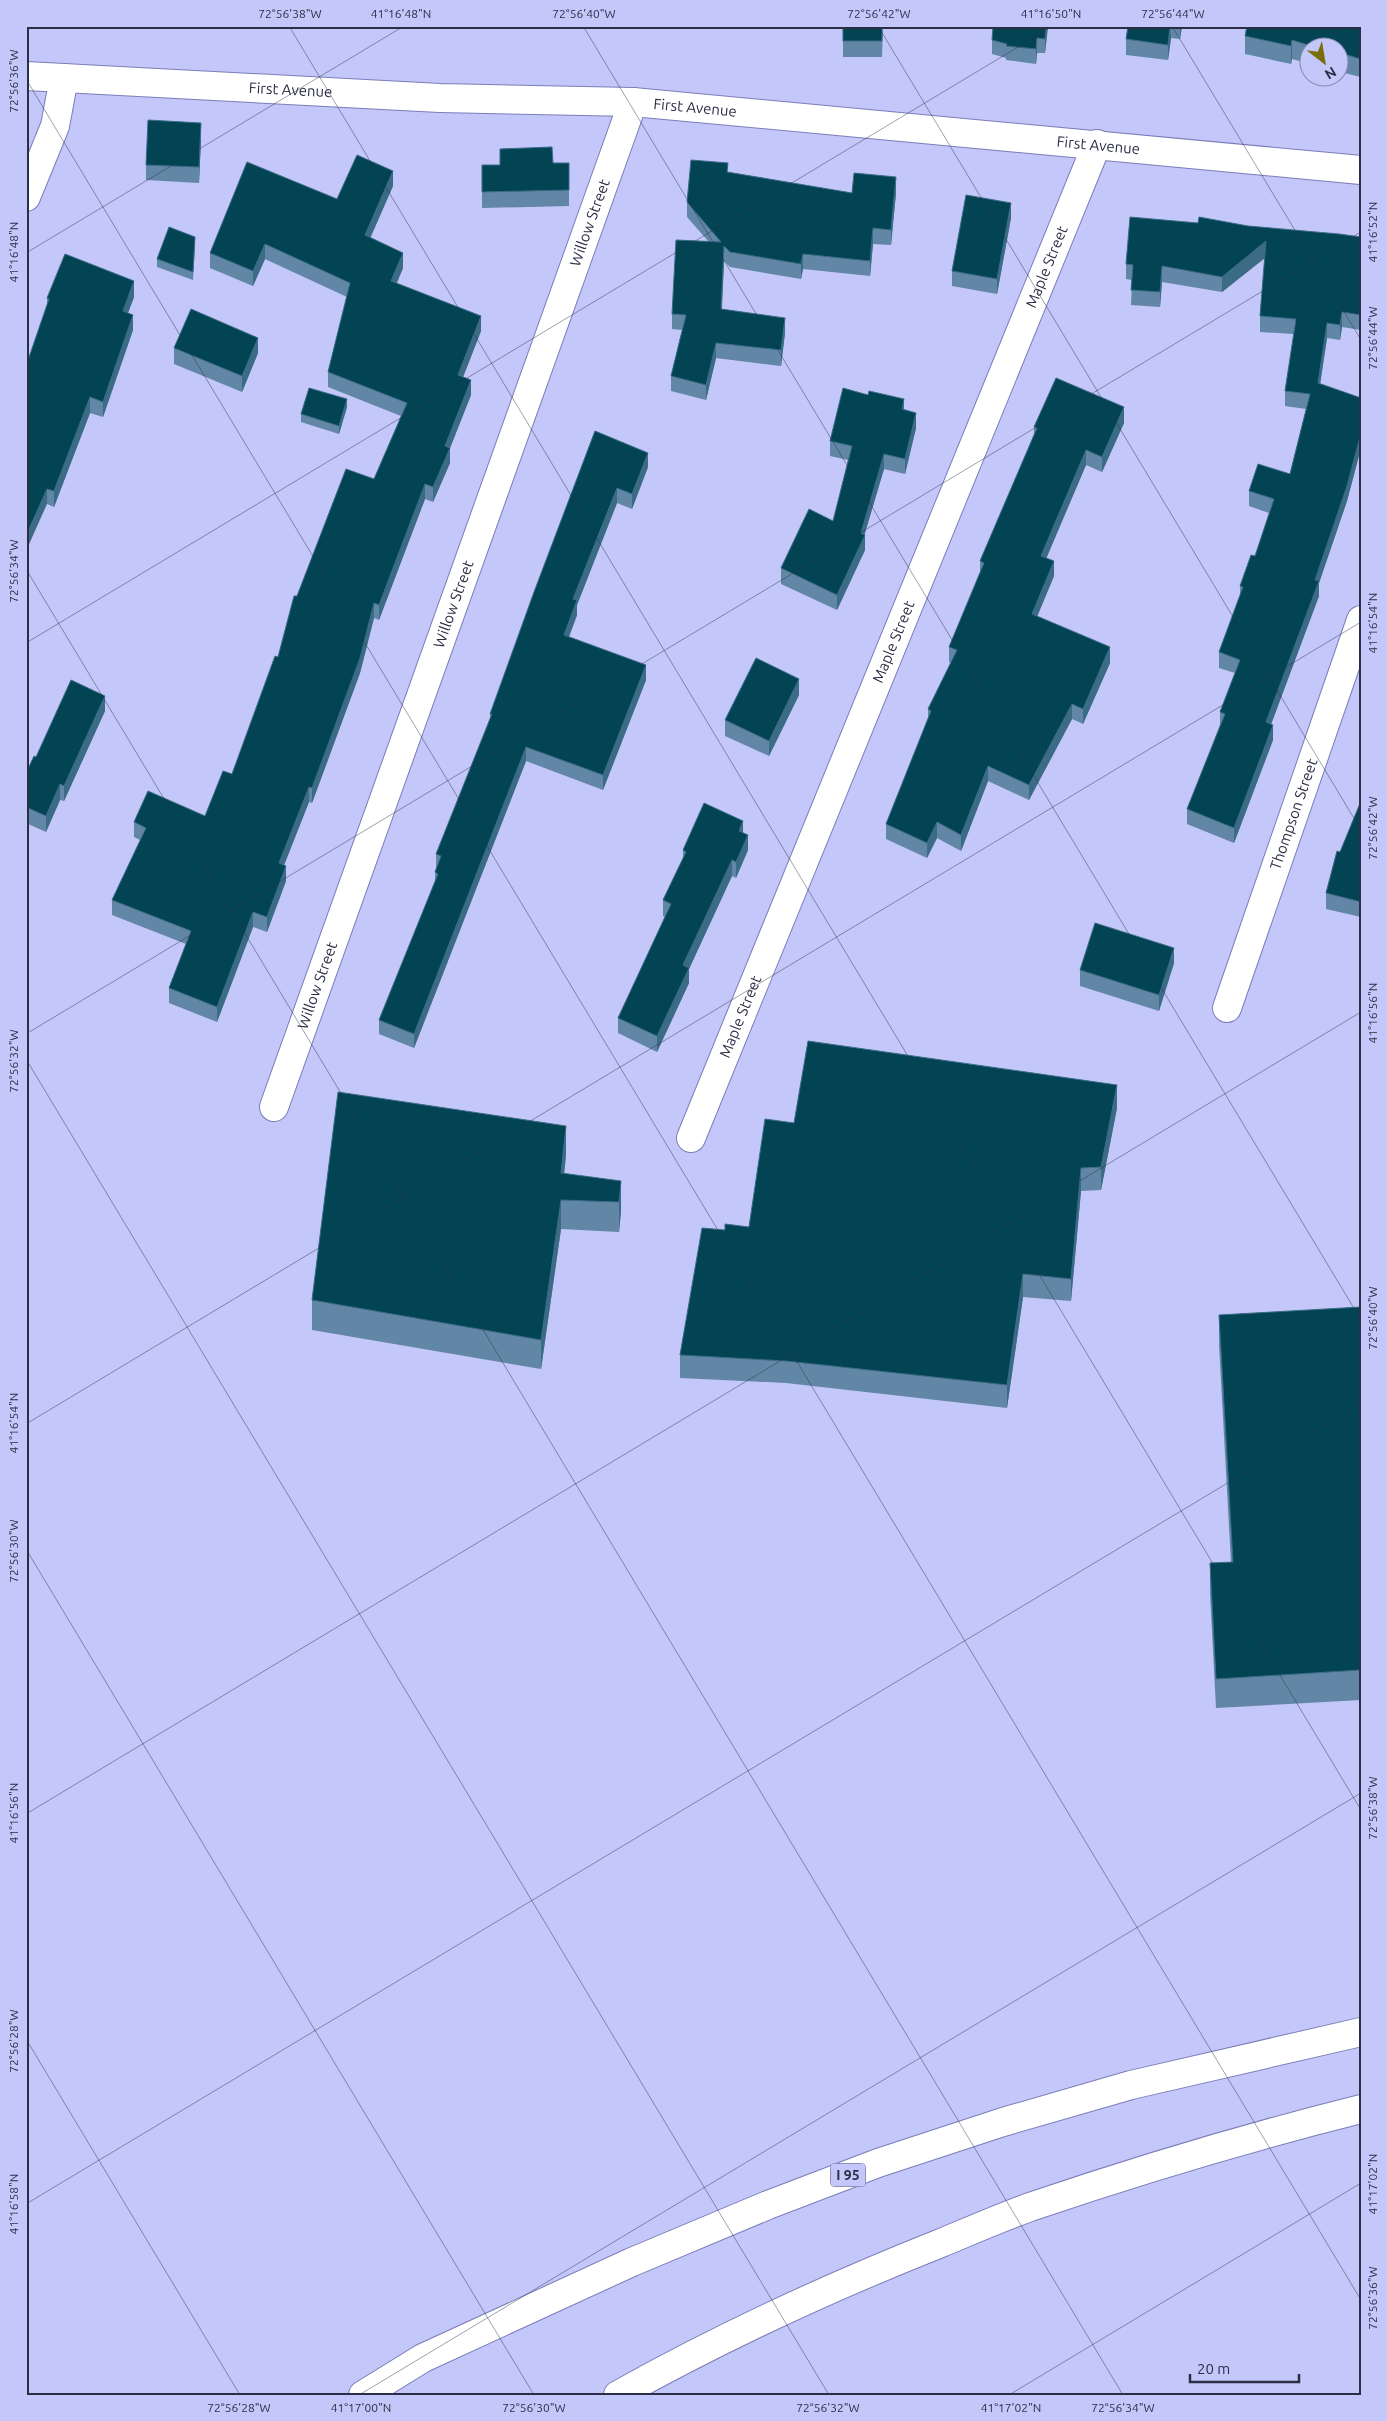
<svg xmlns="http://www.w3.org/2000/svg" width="1387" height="2421" viewBox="0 0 1387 2421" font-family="Ubuntu,sans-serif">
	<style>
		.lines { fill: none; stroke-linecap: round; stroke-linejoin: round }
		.minor-casing { stroke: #7b7db8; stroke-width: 30 }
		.secondary-casing { stroke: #7b7db8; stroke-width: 30 }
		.motorway-casing { stroke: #7b7db8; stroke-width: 30 }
		.minor { stroke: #fff; stroke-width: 28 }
		.secondary { stroke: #fff; stroke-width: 28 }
		.motorway { stroke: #fff; stroke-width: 28 }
		.wall { fill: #6286a6 }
		.shaded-wall { fill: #3c6b86 }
		.building { fill: #024454; stroke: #3c6b86 }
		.ticks { fill: none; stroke: #2c2e46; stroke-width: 1; stroke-opacity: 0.45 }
		.labels { text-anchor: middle; stroke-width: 5; stroke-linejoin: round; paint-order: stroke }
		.shield { fill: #c3c7f9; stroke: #595c7c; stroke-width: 1 }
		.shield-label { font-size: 14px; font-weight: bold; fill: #2c2e46 }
		.street-label { font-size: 15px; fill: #2c2e46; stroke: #c3c7f9 }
		.neatline { fill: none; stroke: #2c2e46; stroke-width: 2 }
		.ticks-label { font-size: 12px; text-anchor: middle; fill: #2c2e46 }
	</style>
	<rect width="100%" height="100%" fill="#c3c7f9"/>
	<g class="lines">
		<defs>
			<g id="minor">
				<path d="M 26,197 L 55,126 L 64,78"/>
				<path id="s1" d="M 1227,1008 L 1361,620"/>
				<path id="s2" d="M 274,1107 L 633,102"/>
				<path id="s3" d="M 691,1138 L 1097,144"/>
			</g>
			<g id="secondary">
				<path id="s4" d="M 26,76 L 440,98 L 633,102 L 1361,170"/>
			</g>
			<g id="motorway">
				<path d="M 363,2395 L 423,2358 L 632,2262 L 768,2205 L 878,2163 L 1003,2122 L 1131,2085 L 1361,2032"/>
				<path d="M 618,2395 C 722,2337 830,2287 941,2243 C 970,2231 1000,2218 1030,2207 C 1139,2170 1249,2137 1361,2109"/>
			</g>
		</defs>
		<use href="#minor" class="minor-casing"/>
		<use href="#secondary" class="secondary-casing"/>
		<use href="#motorway" class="motorway-casing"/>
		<use href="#minor" class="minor"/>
		<use href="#secondary" class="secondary"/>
		<use href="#motorway" class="motorway"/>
	</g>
	<g class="wall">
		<path d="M 843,26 L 883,26 L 882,57 L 843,57 Z"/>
		<path d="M 1048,26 L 1045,53 L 1037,53 L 1036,64 L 1006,60 L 1006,58 L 992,54 L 992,40 Z"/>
		<path d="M 1128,26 L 1182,26 L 1180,39 L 1171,38 L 1168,60 L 1126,55 L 1126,39 Z"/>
		<path d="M 1361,26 L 1361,77 L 1340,72 L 1340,48 L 1310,48 L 1310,64 L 1292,59 L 1291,64 L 1245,54 L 1245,36 Z"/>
		<path d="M 201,139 L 199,183 L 146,180 L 146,165 Z"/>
		<path d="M 500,149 L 553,163 L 569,190 L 569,206 L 482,208 L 482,165 L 500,165 Z"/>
		<path d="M 728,172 L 852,193 L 896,193 L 891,245 L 873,244 L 870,276 L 803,269 L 801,279 L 730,267 L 724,261 L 722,309 L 785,333 L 781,366 L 716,358 L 706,400 L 671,391 L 671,376 L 682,330 L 672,329 L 672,314 L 708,241 L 687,217 L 687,202 Z"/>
		<path d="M 393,186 L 370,238 L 403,268 L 397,283 L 481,331 L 463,377 L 471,395 L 450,448 L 450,463 L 433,502 L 425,499 L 379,620 L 374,618 L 360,673 L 312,803 L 309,802 L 284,865 L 286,881 L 267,932 L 253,927 L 217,1022 L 169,1003 L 169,988 L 186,944 L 112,915 L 112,900 L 140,840 L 134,837 L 134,822 L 205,816 L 232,774 L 278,657 L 297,596 L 374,479 L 401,416 L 328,387 L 328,372 L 347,297 L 265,259 L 253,286 L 210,268 L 210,253 L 337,199 Z"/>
		<path d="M 1011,218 L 997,294 L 952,286 L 952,271 Z"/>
		<path d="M 1198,223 L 1248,226 L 1361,237 L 1361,330 L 1342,327 L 1340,340 L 1327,338 L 1320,384 L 1361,398 L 1361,448 L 1347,501 L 1319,583 L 1319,596 L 1271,724 L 1273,740 L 1234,843 L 1187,824 L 1187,809 L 1220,725 L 1220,712 L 1235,673 L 1219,668 L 1219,652 L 1240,596 L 1240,586 L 1255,556 L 1269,513 L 1249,506 L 1249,491 L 1290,474 L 1306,409 L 1285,406 L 1285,391 L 1294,334 L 1260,332 L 1260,316 L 1265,258 L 1222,292 L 1162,282 L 1160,307 L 1131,305 L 1132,280 L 1126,279 L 1126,264 Z"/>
		<path d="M 195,245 L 193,280 L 157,267 L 157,259 Z"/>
		<path d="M 134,297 L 128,313 L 133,330 L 103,417 L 90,413 L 54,507 L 47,504 L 47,298 Z"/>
		<path d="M 174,348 L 258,353 L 242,392 L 174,364 Z"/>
		<path d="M 347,407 L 339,434 L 301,422 L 301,414 Z"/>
		<path d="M 904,410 L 916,428 L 905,474 L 884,469 L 864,535 L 865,550 L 837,610 L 781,584 L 781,568 L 833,521 L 848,460 L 830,456 L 830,441 Z"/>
		<path d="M 1124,423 L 1102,472 L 1086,465 L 1046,558 L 1054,576 L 1037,616 L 1110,663 L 1083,724 L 1072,719 L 1029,800 L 988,781 L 961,851 L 937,838 L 927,858 L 886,839 L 886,824 L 928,719 L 928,709 L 951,663 L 949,662 L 949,647 L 980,573 L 980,561 L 1034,435 L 1034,427 Z"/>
		<path d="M 595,431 L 648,467 L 632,509 L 617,503 L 577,605 L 577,615 L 569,637 L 646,680 L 603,790 L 526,761 L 414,1048 L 379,1034 L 379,1020 L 435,882 L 435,872 L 436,869 L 436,854 L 490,718 L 490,714 Z"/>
		<path d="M 799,695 L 769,756 L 725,736 L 725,720 Z"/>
		<path d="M 105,711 L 64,801 L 60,800 L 46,832 L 26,823 L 26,769 L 28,769 L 36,757 Z"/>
		<path d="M 1361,801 L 1361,917 L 1326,909 L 1326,893 L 1340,852 Z"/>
		<path d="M 743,833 L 748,850 L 736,878 L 732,876 L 689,969 L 689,983 L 657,1052 L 618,1033 L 618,1018 L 665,917 L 663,916 L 663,900 L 683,858 L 683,850 Z"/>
		<path d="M 1174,963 L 1159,1011 L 1080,986 L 1080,970 Z"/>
		<path d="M 1117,1108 L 1101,1190 L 1081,1191 L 1071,1301 L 1023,1297 L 1007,1408 L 786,1383 L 680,1378 L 680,1355 L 725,1230 L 749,1227 L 794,1123 Z"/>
		<path d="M 566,1155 L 564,1174 L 621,1181 L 621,1211 L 619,1232 L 561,1229 L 541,1369 L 312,1330 L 312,1300 Z"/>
		<path d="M 1361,1307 L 1361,1700 L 1216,1708 L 1210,1593 L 1210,1563 L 1231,1563 L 1219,1345 L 1219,1315 Z"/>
	</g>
	<g class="shaded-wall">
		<path d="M 1046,26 L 1048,26 L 1045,53 L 1045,39 Z"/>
		<path d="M 1170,26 L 1171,38 L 1168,60 L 1168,45 Z"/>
		<path d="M 1180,26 L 1182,26 L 1180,39 Z"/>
		<path d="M 1037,38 L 1037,53 L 1036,64 L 1036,49 Z"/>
		<path d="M 1292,40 L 1292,59 L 1291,64 L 1291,46 Z"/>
		<path d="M 201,123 L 201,139 L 199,183 L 199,167 Z"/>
		<path d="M 393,171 L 393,186 L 365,250 L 365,235 Z"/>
		<path d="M 896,177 L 896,193 L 891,245 L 891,230 Z"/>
		<path d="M 1011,203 L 1011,218 L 997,294 L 997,279 Z"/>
		<path d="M 873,228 L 873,244 L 870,276 L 870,261 Z"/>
		<path d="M 1266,241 L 1266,257 L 1222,292 L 1222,277 Z"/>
		<path d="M 265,244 L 265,259 L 253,286 L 253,271 Z"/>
		<path d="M 724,246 L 724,261 L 721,324 L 721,309 Z"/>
		<path d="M 403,253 L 403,268 L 391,296 L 391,281 Z"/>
		<path d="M 803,254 L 803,269 L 801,279 L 801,264 Z"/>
		<path d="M 1162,266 L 1162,282 L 1160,307 L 1160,292 Z"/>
		<path d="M 134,281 L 134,297 L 123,326 L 123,311 Z"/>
		<path d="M 1342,312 L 1342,327 L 1340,340 L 1340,325 Z"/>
		<path d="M 133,315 L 133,330 L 103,417 L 103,402 Z"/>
		<path d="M 481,316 L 481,331 L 458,390 L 458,375 Z"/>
		<path d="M 785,318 L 785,333 L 781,366 L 781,350 Z"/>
		<path d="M 1327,323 L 1327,338 L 1318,398 L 1318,383 Z"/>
		<path d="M 258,338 L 258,353 L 242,392 L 242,376 Z"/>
		<path d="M 716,343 L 716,358 L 706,400 L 706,385 Z"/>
		<path d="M 471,380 L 471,395 L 450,448 L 450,463 L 433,502 L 433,487 L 445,446 Z"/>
		<path d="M 90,397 L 90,413 L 54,507 L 54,491 Z"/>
		<path d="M 347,399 L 347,407 L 339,434 L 339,426 Z"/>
		<path d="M 904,399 L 904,414 L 902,409 Z"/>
		<path d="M 1124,407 L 1124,423 L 1102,472 L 1102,457 Z"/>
		<path d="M 916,413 L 916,428 L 905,474 L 905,459 Z"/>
		<path d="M 1361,433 L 1361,448 L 1347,501 L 1319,583 L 1319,596 L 1266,738 L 1266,722 L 1315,580 Z"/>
		<path d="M 1086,450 L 1086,465 L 1041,571 L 1041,556 Z"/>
		<path d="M 648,453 L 648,467 L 632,509 L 632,494 Z"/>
		<path d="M 884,454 L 884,469 L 863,540 L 865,535 L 865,550 L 837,610 L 837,595 L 861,533 Z"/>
		<path d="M 425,484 L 425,499 L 379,620 L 379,605 Z"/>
		<path d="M 617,488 L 617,503 L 577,605 L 577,615 L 564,650 L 564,635 L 573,599 Z"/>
		<path d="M 47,489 L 47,504 L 26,551 L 26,536 Z"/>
		<path d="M 1054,561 L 1054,576 L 1032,629 L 1032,614 Z"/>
		<path d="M 374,603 L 374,618 L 360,673 L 312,803 L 312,788 Z"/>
		<path d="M 1110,647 L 1110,663 L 1083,724 L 1083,709 Z"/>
		<path d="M 646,665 L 646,680 L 603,790 L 603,775 Z"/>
		<path d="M 799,679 L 799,695 L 769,756 L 769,741 Z"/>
		<path d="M 105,696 L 105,711 L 64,801 L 64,786 Z"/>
		<path d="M 1072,704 L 1072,719 L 1029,800 L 1029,785 Z"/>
		<path d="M 1273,725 L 1273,740 L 1234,843 L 1234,828 Z"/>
		<path d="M 526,747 L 526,761 L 414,1048 L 414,1034 Z"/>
		<path d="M 988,766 L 988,781 L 961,851 L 961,835 Z"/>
		<path d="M 60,784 L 60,800 L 46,832 L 46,816 Z"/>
		<path d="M 309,787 L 309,802 L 279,878 L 279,863 Z"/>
		<path d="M 743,821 L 743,836 L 739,831 Z"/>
		<path d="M 937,822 L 937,838 L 927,858 L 927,843 Z"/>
		<path d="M 748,835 L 748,850 L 736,878 L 736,862 Z"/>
		<path d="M 732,860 L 732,876 L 689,969 L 689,983 L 657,1052 L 657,1036 L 683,965 Z"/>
		<path d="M 286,866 L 286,881 L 267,932 L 267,917 Z"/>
		<path d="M 253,912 L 253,927 L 217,1022 L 217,1007 Z"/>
		<path d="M 1174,948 L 1174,963 L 1159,1011 L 1159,995 Z"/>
		<path d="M 1117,1085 L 1117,1108 L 1101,1190 L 1101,1167 Z"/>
		<path d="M 566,1126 L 566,1155 L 561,1203 L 561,1173 Z"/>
		<path d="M 1081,1168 L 1081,1191 L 1071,1301 L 1071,1279 Z"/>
		<path d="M 621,1181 L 621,1211 L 619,1232 L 619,1202 Z"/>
		<path d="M 561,1200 L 561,1229 L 541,1369 L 541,1340 Z"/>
		<path d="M 1023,1274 L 1023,1297 L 1007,1408 L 1007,1385 Z"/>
	</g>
	<g class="building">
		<rect x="843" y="26" width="39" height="15"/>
		<path d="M 993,26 L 1046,26 L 1045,39 L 1037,38 L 1036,49 L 1006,46 L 1007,44 L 992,40 Z"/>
		<path d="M 1128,26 L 1170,26 L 1168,45 L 1126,39 Z"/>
		<path d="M 1247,26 L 1361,26 L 1361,59 L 1340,53 L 1340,48 L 1318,48 L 1292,40 L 1291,46 L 1245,36 Z"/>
		<path d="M 148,120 L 201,123 L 199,167 L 146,165 Z"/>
		<path d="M 552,147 L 553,163 L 569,163 L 569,190 L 482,192 L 482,165 L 500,165 L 500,149 Z"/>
		<path d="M 357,155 L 393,171 L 365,235 L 403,253 L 391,281 L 481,316 L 458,375 L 471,380 L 445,446 L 450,448 L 433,487 L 425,484 L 379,605 L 374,603 L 360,658 L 312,788 L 309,787 L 279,863 L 286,866 L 267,917 L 253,912 L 217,1007 L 169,988 L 191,931 L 112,900 L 146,828 L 134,822 L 148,791 L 205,816 L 223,771 L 232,774 L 275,656 L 278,657 L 294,596 L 297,596 L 346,469 L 374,479 L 407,403 L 328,372 L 350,283 L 265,244 L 253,271 L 210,253 L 247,162 L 337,199 Z"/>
		<path d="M 691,160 L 728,163 L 727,172 L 852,193 L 854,173 L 896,177 L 891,230 L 873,228 L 870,261 L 803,254 L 801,264 L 730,252 L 724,246 L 721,309 L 785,318 L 781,350 L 716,343 L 706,385 L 671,376 L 686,315 L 672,314 L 676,240 L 721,242 L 687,202 Z"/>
		<path d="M 966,195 L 1011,203 L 997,279 L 952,271 Z"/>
		<path d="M 1130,217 L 1198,223 L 1199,217 L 1248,226 L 1339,234 L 1361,237 L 1361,315 L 1342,312 L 1340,325 L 1327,323 L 1318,383 L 1361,398 L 1361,433 L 1347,486 L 1315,580 L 1319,581 L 1266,722 L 1273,725 L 1234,828 L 1187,809 L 1225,714 L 1220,712 L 1240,660 L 1219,652 L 1243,587 L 1240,586 L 1251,555 L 1255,556 L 1274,499 L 1249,491 L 1258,464 L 1290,474 L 1310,394 L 1285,391 L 1296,319 L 1260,316 L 1266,241 L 1222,277 L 1162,266 L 1160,292 L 1131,290 L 1133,265 L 1126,264 Z"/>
		<path d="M 169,227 L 195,237 L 193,272 L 157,259 Z"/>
		<path d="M 65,254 L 134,281 L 123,311 L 133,315 L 103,402 L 90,397 L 54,491 L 47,489 L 26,536 L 26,366 L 49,299 L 47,298 Z"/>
		<path d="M 191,309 L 258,338 L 242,376 L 174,348 Z"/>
		<path d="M 1056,378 L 1124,407 L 1102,457 L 1086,450 L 1041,556 L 1054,561 L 1032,614 L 1110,647 L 1083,709 L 1072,704 L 1029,785 L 988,766 L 961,835 L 937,822 L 927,843 L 886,824 L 931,711 L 928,709 L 957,650 L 949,647 L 984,563 L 980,561 L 1037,428 L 1034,427 Z"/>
		<path d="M 309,388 L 347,399 L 339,426 L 301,414 Z"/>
		<path d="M 843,388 L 868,395 L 869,391 L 904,399 L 902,409 L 916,413 L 905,459 L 884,454 L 861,533 L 865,535 L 837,595 L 781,568 L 809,509 L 833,521 L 852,446 L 830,441 Z"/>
		<path d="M 595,431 L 648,453 L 632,494 L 617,488 L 573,599 L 577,600 L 564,635 L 646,665 L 603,775 L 526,747 L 414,1034 L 379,1020 L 438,874 L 435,872 L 441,856 L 436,854 L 492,714 L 490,714 L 534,592 Z"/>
		<path d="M 756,658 L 799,679 L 769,741 L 725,720 Z"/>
		<path d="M 71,680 L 105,696 L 64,786 L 60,784 L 46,816 L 26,807 L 26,769 L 28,769 L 34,756 L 36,757 Z"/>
		<path d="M 1361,801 L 1361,902 L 1326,893 L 1337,851 L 1340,852 Z"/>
		<path d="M 704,803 L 743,821 L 739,831 L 748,835 L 736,862 L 732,860 L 683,965 L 689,968 L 657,1036 L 618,1018 L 671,904 L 663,900 L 686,852 L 683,850 Z"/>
		<path d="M 1095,923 L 1174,948 L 1159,995 L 1080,970 Z"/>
		<path d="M 808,1041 L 1117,1085 L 1101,1167 L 1081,1168 L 1071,1279 L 1023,1274 L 1007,1385 L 786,1361 L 680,1355 L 702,1228 L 725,1230 L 725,1224 L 749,1227 L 765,1119 L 794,1123 Z"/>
		<path d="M 338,1092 L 566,1126 L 561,1173 L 621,1181 L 619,1202 L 561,1200 L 541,1340 L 312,1300 Z"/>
		<path d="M 1361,1307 L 1361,1670 L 1216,1679 L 1210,1563 L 1233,1562 L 1219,1315 Z"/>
	</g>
	<path class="ticks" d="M 289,26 L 1361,1810M 583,26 L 1361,1320M 878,26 L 1361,830M 1172,26 L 1361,340M 26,79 L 1361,2300M 26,253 L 404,26M 26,569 L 1123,2395M 26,643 L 1053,26M 26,1034 L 1361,232M 26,1059 L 829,2395M 26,1424 L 1361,622M 26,1549 L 534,2395M 26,1814 L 1361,1012M 26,2039 L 240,2395M 26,2204 L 1361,1403M 359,2395 L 1361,1793M 1009,2395 L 1361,2183"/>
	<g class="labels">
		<rect class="shield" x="830.5" y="2163.5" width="35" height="23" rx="4"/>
		<g class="shield-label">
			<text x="848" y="2180">I 95</text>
		</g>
		<g class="street-label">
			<text dy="5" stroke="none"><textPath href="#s4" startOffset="265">First Avenue</textPath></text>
			<text dy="5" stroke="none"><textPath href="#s4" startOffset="670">First Avenue</textPath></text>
			<text dy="5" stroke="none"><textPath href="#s4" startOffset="1075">First Avenue</textPath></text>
			<text dy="5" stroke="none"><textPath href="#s2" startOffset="939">Willow Street</textPath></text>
			<text dy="5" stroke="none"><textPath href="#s3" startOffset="941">Maple Street</textPath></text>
			<text dy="5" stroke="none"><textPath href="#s2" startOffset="534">Willow Street</textPath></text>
			<text dy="5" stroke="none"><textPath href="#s3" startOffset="536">Maple Street</textPath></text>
			<text dy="5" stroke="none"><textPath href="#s1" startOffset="205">Thompson Street</textPath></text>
			<text dy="5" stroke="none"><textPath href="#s2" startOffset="129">Willow Street</textPath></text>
			<text dy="5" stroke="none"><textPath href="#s3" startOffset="131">Maple Street</textPath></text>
		</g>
	</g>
	<rect width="1387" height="2421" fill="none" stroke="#c3c7f9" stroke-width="55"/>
	<g transform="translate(1324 62) rotate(149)"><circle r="24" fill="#c3c7f9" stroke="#878ab1"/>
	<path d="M0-4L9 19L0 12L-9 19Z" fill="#7a6e0b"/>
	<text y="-8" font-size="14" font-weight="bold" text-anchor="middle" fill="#2c2e46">N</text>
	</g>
	<path d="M1190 2374v8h109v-8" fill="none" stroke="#2c2e46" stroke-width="2.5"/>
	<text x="1197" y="2374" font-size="15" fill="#2c2e46" stroke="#c3c7f9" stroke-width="4" paint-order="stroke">20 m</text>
	<rect x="28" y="28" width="1332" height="2366" class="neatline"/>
	<g class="ticks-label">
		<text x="290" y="18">72°56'38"W</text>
		<text x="401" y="18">41°16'48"N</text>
		<text x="584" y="18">72°56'40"W</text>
		<text x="879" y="18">72°56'42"W</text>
		<text x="1051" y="18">41°16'50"N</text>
		<text x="1173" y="18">72°56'44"W</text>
		<text transform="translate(14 81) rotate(-90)" y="4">72°56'36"W</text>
		<text transform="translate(1373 232) rotate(-90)" y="4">41°16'52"N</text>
		<text transform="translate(14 252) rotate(-90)" y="4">41°16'48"N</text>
		<text transform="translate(1373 338) rotate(-90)" y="4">72°56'44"W</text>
		<text transform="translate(14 571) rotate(-90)" y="4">72°56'34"W</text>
		<text transform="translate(1373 623) rotate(-90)" y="4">41°16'54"N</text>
		<text transform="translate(1373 828) rotate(-90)" y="4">72°56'42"W</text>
		<text transform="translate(1373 1013) rotate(-90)" y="4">41°16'56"N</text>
		<text transform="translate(14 1061) rotate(-90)" y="4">72°56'32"W</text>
		<text transform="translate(1373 1318) rotate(-90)" y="4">72°56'40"W</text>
		<text transform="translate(14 1423) rotate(-90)" y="4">41°16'54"N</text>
		<text transform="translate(14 1551) rotate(-90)" y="4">72°56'30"W</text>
		<text transform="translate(1373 1808) rotate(-90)" y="4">72°56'38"W</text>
		<text transform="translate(14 1813) rotate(-90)" y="4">41°16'56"N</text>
		<text transform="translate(14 2041) rotate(-90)" y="4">72°56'28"W</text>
		<text transform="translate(1373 2184) rotate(-90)" y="4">41°17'02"N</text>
		<text transform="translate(14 2204) rotate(-90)" y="4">41°16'58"N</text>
		<text transform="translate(1373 2298) rotate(-90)" y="4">72°56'36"W</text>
		<text x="239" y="2412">72°56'28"W</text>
		<text x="361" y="2412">41°17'00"N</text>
		<text x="534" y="2412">72°56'30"W</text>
		<text x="828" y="2412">72°56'32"W</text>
		<text x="1011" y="2412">41°17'02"N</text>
		<text x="1123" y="2412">72°56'34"W</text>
	</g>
</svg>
